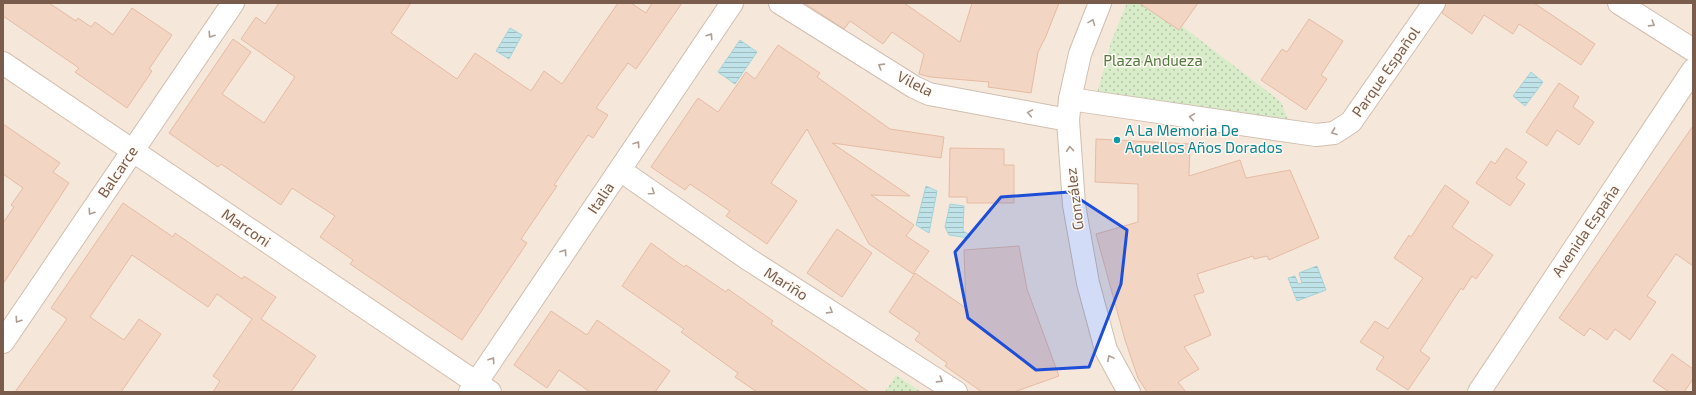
<svg xmlns="http://www.w3.org/2000/svg" width="1696" height="395" viewBox="0 0 1696 395" font-family="'Exo 2',sans-serif">
	<style>
		.residential { fill: #f5e8da }
		.park { fill: url(#park-dots) }
		.water { fill: url(#water-rules); stroke: #a5d3da }
		.building { fill: #f3d5c3; stroke: #e6bba3 }
		.lines { fill: none; stroke-linecap: round; stroke-linejoin: round }
		.minor-casing { stroke: #d1beb0; stroke-width: 24 }
		.secondary-casing { stroke: #d6c0b0; stroke-width: 24 }
		.minor { stroke: #fff; stroke-width: 22 }
		.secondary { stroke: #fff; stroke-width: 22 }
		.oneway { stroke: #af9d94 }
		.marked { fill: #1d4ed8; fill-opacity: 0.2; stroke: #1d4ed8; stroke-width: 3; stroke-linejoin: round }
		.culture-dot { fill: #0f9aa8; stroke: #fffaf3; stroke-width: 1.5 }
		.labels { text-anchor: middle; stroke-width: 3; stroke-linejoin: round; paint-order: stroke }
		.park-label { font-size: 15px; fill: #537a41; stroke: #fffaf3 }
		.street-label { font-size: 15px; fill: #7a5c4d; stroke: #fffaf3 }
		.culture-label { font-size: 15px; fill: #0d838f; stroke: #fffaf3; text-anchor: start }
	</style>
	<defs>
		<pattern id="park-dots" width="8" height="8" patternUnits="userSpaceOnUse"><rect width="8" height="8" fill="#d8ecc9"/><path d="M2 2h.1M6 6h.1" fill="none" stroke="#b4c2a5" stroke-width="1.8" stroke-linecap="round"/></pattern>
		<pattern id="water-rules" width="6" height="5" patternUnits="userSpaceOnUse"><rect width="6" height="5" fill="#bfe3e8"/><path d="M0 2.5h6" fill="none" stroke="#a0bbbe"/></pattern>
	</defs>
	<rect width="100%" height="100%" fill="#fdf6ec"/>
	<rect class="residential" x="3" y="3" width="1690" height="389"/>
	<g class="park">
		<path d="M 1127,3 L 1147,3 L 1174,20 L 1281,102 L 1289,121 L 1095,101 L 1111,42 Z"/>
		<path d="M 896,375 L 921,392 L 885,392 Z"/>
	</g>
	<g class="water">
		<path d="M 510,28 L 522,35 L 509,59 L 496,51 Z"/>
		<path d="M 740,40 L 757,52 L 735,84 L 718,72 Z"/>
		<path d="M 1531,72 L 1543,82 L 1525,106 L 1513,96 Z"/>
		<path d="M 926,186 L 937,191 L 929,233 L 916,225 Z"/>
		<path d="M 950,204 L 964,206 L 963,231 L 970,235 L 969,238 L 949,235 L 945,227 Z"/>
		<path d="M 1317,266 L 1326,290 L 1297,301 L 1288,278 L 1295,276 L 1298,284 L 1302,283 L 1299,273 Z"/>
	</g>
	<g class="building">
		<path d="M 3,3 L 49,3 L 76,21 L 78,18 L 91,27 L 95,22 L 113,35 L 132,8 L 172,35 L 149,69 L 152,71 L 127,108 L 75,72 L 79,68 L 3,16 Z"/>
		<path d="M 279,3 L 411,3 L 391,33 L 457,79 L 475,53 L 531,91 L 544,71 L 562,84 L 618,3 L 631,3 L 646,13 L 652,3 L 682,3 L 636,69 L 628,63 L 596,108 L 608,115 L 593,138 L 588,135 L 554,185 L 557,186 L 521,239 L 527,243 L 462,340 L 350,264 L 353,260 L 320,237 L 335,216 L 292,188 L 281,205 L 221,164 L 218,167 L 169,133 L 233,39 L 251,52 L 222,94 L 264,123 L 295,77 L 241,39 L 256,17 L 265,24 Z"/>
		<path d="M 804,3 L 904,3 L 960,42 L 972,3 L 1059,3 L 1046,36 L 1038,52 L 1031,93 L 988,87 L 989,82 L 930,77 L 919,74 L 924,54 L 892,32 L 883,44 L 850,21 L 844,29 Z"/>
		<path d="M 1139,3 L 1198,3 L 1179,30 Z"/>
		<path d="M 1446,3 L 1534,3 L 1595,44 L 1581,65 L 1519,24 L 1513,34 L 1484,15 L 1472,34 L 1442,13 Z"/>
		<path d="M 1309,19 L 1343,41 L 1321,75 L 1327,79 L 1306,110 L 1261,80 L 1282,49 L 1287,52 Z"/>
		<path d="M 778,45 L 820,73 L 817,77 L 890,129 L 944,137 L 941,158 L 832,143 L 910,196 L 871,195 L 914,225 L 906,236 L 929,251 L 913,274 L 869,244 L 807,129 L 771,183 L 797,201 L 767,244 L 726,216 L 730,211 L 690,184 L 685,190 L 651,167 L 698,98 L 718,112 L 746,72 L 755,79 Z"/>
		<path d="M 1559,83 L 1579,97 L 1573,107 L 1594,122 L 1579,145 L 1557,130 L 1547,146 L 1526,132 Z"/>
		<path d="M 3,124 L 60,163 L 53,172 L 69,183 L 3,284 L 3,223 L 14,207 L 11,205 L 23,188 L 3,174 Z"/>
		<path d="M 1693,126 L 1693,266 L 1676,254 L 1647,296 L 1656,302 L 1630,340 L 1615,329 L 1607,340 L 1590,328 L 1584,336 L 1559,318 Z"/>
		<path d="M 1096,139 L 1190,144 L 1189,176 L 1240,160 L 1246,178 L 1290,170 L 1319,238 L 1269,260 L 1267,256 L 1254,259 L 1253,256 L 1197,274 L 1204,292 L 1194,295 L 1211,335 L 1184,347 L 1199,369 L 1178,382 L 1186,392 L 1147,392 L 1138,378 L 1125,340 L 1096,234 L 1138,222 L 1138,184 L 1095,182 Z"/>
		<path d="M 950,148 L 1004,149 L 1004,165 L 1014,165 L 1014,203 L 967,203 L 967,197 L 949,197 Z"/>
		<path d="M 1506,148 L 1527,162 L 1516,178 L 1525,184 L 1510,206 L 1476,183 L 1491,161 L 1495,164 Z"/>
		<path d="M 1445,185 L 1469,202 L 1452,227 L 1493,255 L 1476,279 L 1472,276 L 1463,290 L 1461,288 L 1420,351 L 1430,358 L 1408,390 L 1376,369 L 1384,357 L 1360,342 L 1375,321 L 1388,329 L 1423,278 L 1394,258 L 1409,235 L 1411,237 Z"/>
		<path d="M 123,203 L 173,237 L 175,233 L 242,279 L 244,276 L 276,297 L 261,319 L 316,356 L 291,392 L 213,392 L 220,381 L 213,376 L 252,319 L 217,294 L 208,307 L 132,255 L 90,317 L 124,340 L 139,319 L 161,334 L 121,392 L 15,392 L 67,319 L 51,308 Z"/>
		<path d="M 837,229 L 872,253 L 842,297 L 807,273 Z"/>
		<path d="M 651,243 L 684,267 L 686,265 L 726,292 L 728,289 L 773,321 L 771,324 L 869,392 L 757,392 L 735,377 L 738,373 L 681,332 L 684,329 L 622,286 Z"/>
		<path d="M 1019,246 L 1027,289 L 1059,376 L 1014,392 L 982,392 L 945,366 L 947,363 L 915,340 L 920,333 L 889,312 L 915,273 L 966,308 L 964,250 Z"/>
		<path d="M 551,311 L 587,335 L 597,320 L 670,371 L 655,392 L 590,392 L 559,370 L 547,388 L 514,365 Z"/>
		<path d="M 1672,354 L 1693,369 L 1693,379 L 1684,392 L 1669,392 L 1653,381 Z"/>
	</g>
	<g class="lines">
		<defs>
			<g id="minor">
				<path d="M 780,3 L 914,87 L 929,94 L 1068,120"/>
				<path d="M 1100,3 L 1080,54 L 1070,99 L 1068,120 L 1074,205 L 1088,283 L 1106,350 L 1129,392"/>
				<path d="M 1619,3 L 1693,50"/>
				<path d="M 1070,99 L 1316,135 L 1334,133 L 1351,122 L 1434,3"/>
				<path d="M 620,170 L 748,259 L 956,392"/>
				<path d="M 3,342 L 233,3"/>
				<path d="M 470,392 L 732,3"/>
			</g>
			<g id="secondary">
				<path d="M 3,63 L 490,392"/>
				<path d="M 1479,392 L 1693,70"/>
			</g>
		</defs>
		<use href="#minor" class="minor-casing"/>
		<use href="#secondary" class="secondary-casing"/>
		<use href="#minor" class="minor"/>
		<use href="#secondary" class="secondary"/>
	</g>
	<defs><path id="oneway-chevron" d="M-2-3.5L2.5 0L-2 3.5" fill="none" stroke-width="1.6" stroke-linecap="round" stroke-linejoin="round"/></defs>
	<g class="oneway">
		<use href="#oneway-chevron" transform="translate(1092 22) rotate(-69)"/>
		<use href="#oneway-chevron" transform="translate(1652 24) rotate(32)"/>
		<use href="#oneway-chevron" transform="translate(211 35) rotate(124)"/>
		<use href="#oneway-chevron" transform="translate(710 36) rotate(-56)"/>
		<use href="#oneway-chevron" transform="translate(881 66) rotate(-148)"/>
		<use href="#oneway-chevron" transform="translate(1030 113) rotate(-170)"/>
		<use href="#oneway-chevron" transform="translate(1192 117) rotate(-172)"/>
		<use href="#oneway-chevron" transform="translate(1334 132) rotate(160)"/>
		<use href="#oneway-chevron" transform="translate(637 144) rotate(-56)"/>
		<use href="#oneway-chevron" transform="translate(1070 149) rotate(-94)"/>
		<use href="#oneway-chevron" transform="translate(652 192) rotate(35)"/>
		<use href="#oneway-chevron" transform="translate(91 212) rotate(124)"/>
		<use href="#oneway-chevron" transform="translate(564 252) rotate(-56)"/>
		<use href="#oneway-chevron" transform="translate(830 311) rotate(32)"/>
		<use href="#oneway-chevron" transform="translate(18 320) rotate(124)"/>
		<use href="#oneway-chevron" transform="translate(1110 358) rotate(-118)"/>
		<use href="#oneway-chevron" transform="translate(492 360) rotate(-56)"/>
		<use href="#oneway-chevron" transform="translate(940 380) rotate(32)"/>
	</g>
	<path class="marked" d="M 1069,192 L 1127,230 L 1121,284 L 1089,367 L 1036,370 L 968,318 L 955,252 L 1001,197 Z"/>
	<circle class="culture-dot" cx="1117" cy="140" r="4"/>
	<g class="labels">
		<g class="park-label">
			<text x="1153" y="66">Plaza Andueza</text>
		</g>
		<g class="street-label">
			<text transform="translate(1386 72) rotate(-55)" y="5">Parque Español</text>
			<text transform="translate(915 84) rotate(27)" y="5">Vilela</text>
			<text transform="translate(118 172) rotate(-56)" y="5">Balcarce</text>
			<text transform="translate(601 198) rotate(-56)" y="5">Italia</text>
			<text transform="translate(1075 199) rotate(-97)" y="5">González</text>
			<text transform="translate(246 228) rotate(34)" y="5">Marconi</text>
			<text transform="translate(1586 231) rotate(-56)" y="5">Avenida España</text>
			<text transform="translate(786 284) rotate(32)" y="5">Mariño</text>
		</g>
		<g class="culture-label">
			<text x="1125" y="136">A La Memoria De<tspan x="1125" dy="17">Aquellos Años Dorados</tspan></text>
		</g>
	</g>
	<rect width="1696" height="395" fill="none" stroke="#7a5c4d" stroke-width="8"/>
</svg>
